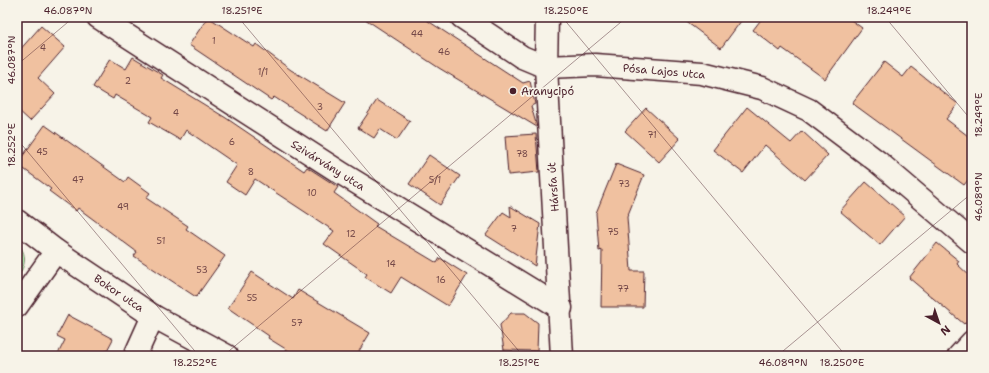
<svg xmlns="http://www.w3.org/2000/svg" width="989" height="373" viewBox="0 0 989 373" font-family="'Shantell Sans',sans-serif">
	<style>
		.grass { fill: #b3edb1; stroke: #7e866e }
		.building { fill: #f0c1a0; stroke: #4a1f2b }
		.lines { fill: none; stroke-linecap: round; stroke-linejoin: round }
		.minor-casing { stroke: #4a1f2b; stroke-width: 25 }
		.tertiary-casing { stroke: #4a1f2b; stroke-width: 25 }
		.minor { stroke: #f7f3e8; stroke-width: 22 }
		.tertiary { stroke: #f7f3e8; stroke-width: 22 }
		.ticks { fill: none; stroke: #4a1f2b; stroke-width: 1; stroke-opacity: 0.45 }
		.poi-dot { fill: #4a1f2b; stroke: #f7f3e8; stroke-width: 1.5 }
		.labels { text-anchor: middle; stroke-width: 3.5; stroke-linejoin: round; paint-order: stroke }
		.number-label { font-size: 9px; fill: #744848 }
		.street-label { font-size: 11px; fill: #4a1f2b; stroke: #f7f3e8 }
		.poi-label { font-size: 11px; fill: #4a1f2b; stroke: #f7f3e8; text-anchor: start }
		.neatline { fill: none; stroke: #4a1f2b; stroke-width: 1.5 }
		.ticks-label { font-size: 10px; text-anchor: middle; fill: #4a1f2b }
	</style>
	<rect width="100%" height="100%" fill="#f7f3e8"/>
	<filter id="ink" filterUnits="userSpaceOnUse"><feTurbulence type="fractalNoise" baseFrequency=".025" numOctaves="2"/><feDisplacementMap in="SourceGraphic" scale="8" xChannelSelector="R" yChannelSelector="G"/><feConvolveMatrix kernelMatrix="1 2 1 2 8 2 1 2 1" color-interpolation-filters="sRGB"/></filter>
	<g filter="url(#ink)">
		<path class="grass" d="M 17,242 C 28,255 26,265 17,278 Z"/>
		<g class="building">
			<path d="M 208,17 L 254,47 L 256,44 L 291,70 L 345,103 L 327,131 L 274,97 L 271,100 L 189,45 Z"/>
			<path d="M 362,17 L 422,17 L 523,83 L 530,81 L 535,104 L 531,106 L 537,127 L 439,68 Z"/>
			<path d="M 680,17 L 744,17 L 721,48 Z"/>
			<path d="M 763,17 L 847,17 L 862,28 L 825,79 L 782,48 L 780,51 L 753,30 Z"/>
			<path d="M 41,26 L 65,47 L 38,78 L 55,94 L 30,121 L 17,109 L 17,53 Z"/>
			<path d="M 133,57 L 163,75 L 161,78 L 226,118 L 304,171 L 307,167 L 338,187 L 334,193 L 377,224 L 375,226 L 437,263 L 440,258 L 467,275 L 448,306 L 401,277 L 391,293 L 365,277 L 367,274 L 324,244 L 334,231 L 255,179 L 245,195 L 226,182 L 237,165 L 186,130 L 180,140 L 149,122 L 152,117 L 115,95 L 113,99 L 93,87 L 110,59 L 126,69 Z"/>
			<path d="M 884,62 L 903,77 L 911,67 L 958,104 L 946,119 L 972,139 L 972,175 L 964,185 L 852,103 Z"/>
			<path d="M 377,100 L 410,121 L 397,140 L 380,129 L 374,138 L 358,128 Z"/>
			<path d="M 747,107 L 791,143 L 802,131 L 828,155 L 805,180 L 765,145 L 743,173 L 713,150 Z"/>
			<path d="M 646,108 L 680,139 L 659,162 L 625,131 Z"/>
			<path d="M 45,125 L 125,182 L 128,177 L 150,193 L 146,198 L 188,226 L 186,229 L 225,256 L 196,297 L 134,256 L 137,252 L 78,208 L 76,211 L 49,191 L 51,189 L 17,164 Z"/>
			<path d="M 536,134 L 539,172 L 508,175 L 505,136 Z"/>
			<path d="M 429,155 L 460,176 L 440,205 L 409,184 Z"/>
			<path d="M 616,164 L 644,175 L 627,217 L 631,271 L 644,271 L 643,307 L 601,307 L 602,250 L 599,251 L 596,213 Z"/>
			<path d="M 866,182 L 905,216 L 880,245 L 840,211 Z"/>
			<path d="M 510,206 L 540,224 L 535,266 L 486,235 L 503,212 L 511,217 Z"/>
			<path d="M 937,243 L 959,261 L 957,264 L 972,278 L 972,315 L 964,324 L 909,278 Z"/>
			<path d="M 252,272 L 293,299 L 298,290 L 370,333 L 356,356 L 297,356 L 268,338 L 269,336 L 228,308 Z"/>
			<path d="M 511,313 L 525,313 L 538,323 L 537,351 L 504,350 L 500,325 Z"/>
			<path d="M 68,315 L 113,339 L 104,356 L 57,356 L 65,340 L 57,336 Z"/>
		</g>
		<g class="lines">
			<defs>
				<g id="minor">
					<path d="M 98,17 L 341,173 L 561,308"/>
					<path d="M 462,17 L 522,57 L 546,67 L 595,65 L 702,73 L 762,88 L 809,110 L 878,162 L 972,242"/>
					<path d="M 17,221 L 56,251 L 153,316 L 227,356"/>
					<path d="M 17,306 L 56,251"/>
					<path d="M 135,356 L 153,316"/>
					<path d="M 959,356 L 972,342"/>
				</g>
				<path id="tertiary" d="M 547,17 L 546,67 L 562,356"/>
			</defs>
			<use href="#minor" class="minor-casing"/>
			<use href="#tertiary" class="tertiary-casing"/>
			<use href="#minor" class="minor"/>
			<use href="#tertiary" class="tertiary"/>
		</g>
	</g>
	<path class="ticks" d="M 238,17 L 523,356M 562,17 L 846,356M 885,17 L 972,121M 17,65 L 74,17M 17,139 L 199,356M 223,356 L 627,17M 777,356 L 972,193"/>
	<circle class="poi-dot" cx="513" cy="91" r="4"/>
	<g class="labels">
		<g class="number-label">
			<text x="417" y="37">44</text>
			<text x="214" y="44">1</text>
			<text x="43" y="51">4</text>
			<text x="444" y="55">46</text>
			<text x="263" y="75">1/1</text>
			<text x="128" y="84">2</text>
			<text x="320" y="110">3</text>
			<text x="176" y="116">4</text>
			<text x="652" y="138">71</text>
			<text x="232" y="145">6</text>
			<text x="42" y="155">45</text>
			<text x="522" y="157">78</text>
			<text x="251" y="175">8</text>
			<text x="78" y="183">47</text>
			<text x="435" y="183">5/1</text>
			<text x="624" y="187">73</text>
			<text x="312" y="196">10</text>
			<text x="123" y="210">49</text>
			<text x="514" y="232">7</text>
			<text x="613" y="235">75</text>
			<text x="351" y="237">12</text>
			<text x="161" y="244">51</text>
			<text x="391" y="267">14</text>
			<text x="202" y="273">53</text>
			<text x="441" y="283">16</text>
			<text x="623" y="292">77</text>
			<text x="252" y="301">55</text>
			<text x="297" y="326">57</text>
		</g>
		<g class="street-label">
			<text transform="translate(664 71) rotate(5)" y="4">Pósa Lajos utca</text>
			<text transform="translate(328 165) rotate(32)" y="4">Szivárvány utca</text>
			<text transform="translate(553 187) rotate(-94)" y="4">Hársfa út</text>
			<text transform="translate(119 293) rotate(34)" y="4">Bokor utca</text>
		</g>
		<g class="poi-label">
			<text x="521" y="95">Aranycipó</text>
		</g>
	</g>
	<rect width="989" height="373" fill="none" stroke="#f7f3e8" stroke-width="44"/>
	<g transform="translate(939 323) rotate(140)" stroke="#f7f3e8" stroke-width="3" paint-order="stroke">
	<path d="M0-3L7 15L0 10L-7 15Z" fill="#4a1f2b"/>
	<text y="-6" font-size="11" font-weight="bold" text-anchor="middle" fill="#4a1f2b">N</text>
	</g>
	<rect x="22" y="22" width="945" height="329" class="neatline"/>
	<g class="ticks-label">
		<text x="68" y="14">46.087°N</text>
		<text x="242" y="14">18.251°E</text>
		<text x="566" y="14">18.250°E</text>
		<text x="889" y="14">18.249°E</text>
		<text transform="translate(11 60) rotate(-90)" y="4">46.087°N</text>
		<text transform="translate(978 115) rotate(-90)" y="4">18.249°E</text>
		<text transform="translate(11 145) rotate(-90)" y="4">18.252°E</text>
		<text transform="translate(978 197) rotate(-90)" y="4">46.089°N</text>
		<text x="195" y="366">18.252°E</text>
		<text x="519" y="366">18.251°E</text>
		<text x="783" y="366">46.089°N</text>
		<text x="842" y="366">18.250°E</text>
	</g>
</svg>
